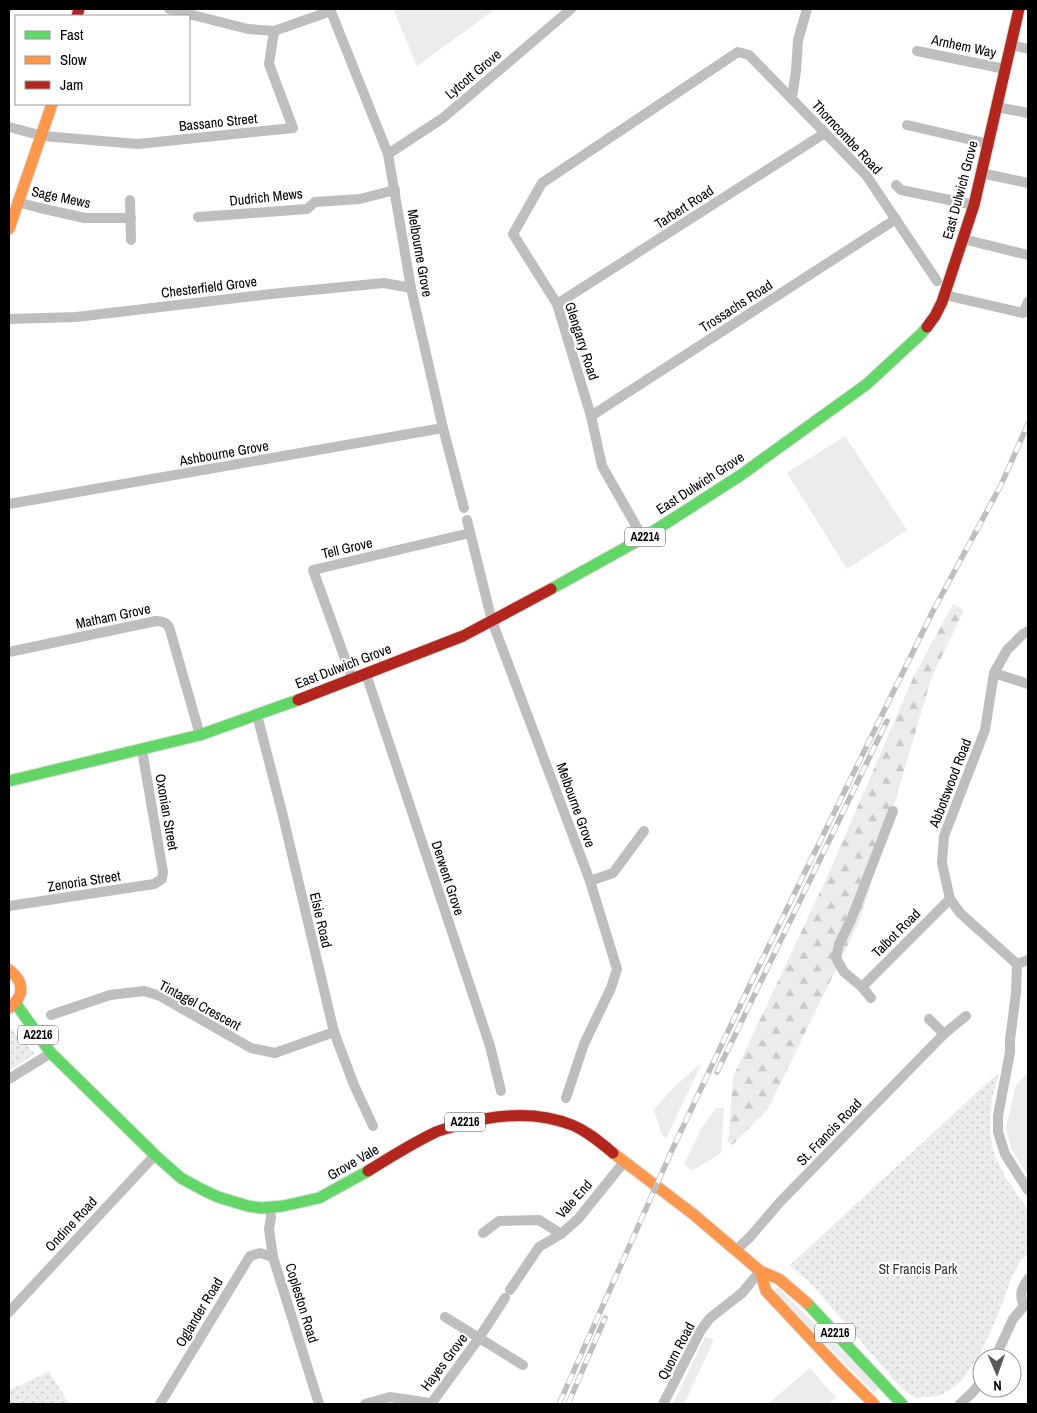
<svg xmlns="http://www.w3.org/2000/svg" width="1037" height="1413" viewBox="0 0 1037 1413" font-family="'Archivo Narrow',sans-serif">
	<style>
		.green { fill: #ececec }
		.forest { fill: url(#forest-firs) }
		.park { fill: url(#park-dots) }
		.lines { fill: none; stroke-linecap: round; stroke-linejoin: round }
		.fast-casing { stroke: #dbdbdb; stroke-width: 13 }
		.slow-casing { stroke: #dbdbdb; stroke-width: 13 }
		.jam-casing { stroke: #dbdbdb; stroke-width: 13 }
		.street { stroke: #bebebe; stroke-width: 10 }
		.fast { stroke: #63d668; stroke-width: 11 }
		.slow { stroke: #ff974d; stroke-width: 11 }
		.jam { stroke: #b3261e; stroke-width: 11 }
		.rail-casing { stroke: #bebebe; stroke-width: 5.5 }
		.rail { stroke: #fff; stroke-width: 4; stroke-dasharray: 11; stroke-linecap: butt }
		.labels { text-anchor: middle; stroke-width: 4.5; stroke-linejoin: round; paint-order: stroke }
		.shield { fill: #fff; stroke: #4c4c4c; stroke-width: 1 }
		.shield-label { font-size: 12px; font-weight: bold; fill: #000 }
		.street-label { font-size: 14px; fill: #000; stroke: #fff }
		.park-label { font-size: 14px; fill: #333; stroke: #fff }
	</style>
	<defs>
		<pattern id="forest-firs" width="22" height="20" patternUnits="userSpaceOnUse" patternTransform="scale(1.25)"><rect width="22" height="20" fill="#ececec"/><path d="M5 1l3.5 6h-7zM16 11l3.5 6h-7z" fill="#c9c9c9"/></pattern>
		<pattern id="park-dots" width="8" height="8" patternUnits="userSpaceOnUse" patternTransform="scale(1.25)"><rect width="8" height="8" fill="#ececec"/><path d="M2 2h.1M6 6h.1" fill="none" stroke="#c9c9c9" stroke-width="1.8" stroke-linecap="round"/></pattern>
	</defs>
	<rect width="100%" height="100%" fill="#fff"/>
	<g class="green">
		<path d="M 393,9 L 494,10 L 417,66 Z"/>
		<path d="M 845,436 L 907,530 L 847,569 L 787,473 Z"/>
		<path d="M 699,1065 L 701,1065 L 666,1138 L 662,1135 L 654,1110 L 672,1089 Z"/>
		<path d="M 1028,1072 L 1028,1176 L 1011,1148 L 1006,1128 L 1016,1085 Z"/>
		<path d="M 716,1108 L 724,1108 L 721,1153 L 692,1171 L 684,1164 L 701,1129 Z"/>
		<path d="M 778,1287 L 879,1388 L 874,1393 L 774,1291 Z"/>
		<path d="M 705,1337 L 714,1340 L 684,1404 L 673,1404 Z"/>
		<path d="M 810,1368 L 836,1398 L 828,1404 L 768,1404 Z"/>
	</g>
	<path class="forest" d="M 953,604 L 964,610 L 931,679 L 860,920 L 768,1109 L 732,1145 L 728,1142 L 733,1077 L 833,864 L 913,678 Z"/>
	<g class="park">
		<path d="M 9,1027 L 35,1054 L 9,1070 Z"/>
		<path d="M 999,1072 L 992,1098 L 990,1130 L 993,1151 L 1004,1175 L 1028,1210 L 1028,1254 L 1022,1259 L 1013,1274 L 997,1317 L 980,1355 L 961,1381 L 950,1390 L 938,1396 L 915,1398 L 903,1390 L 813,1286 L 790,1265 Z"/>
		<path d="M 49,1372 L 69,1403 L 69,1404 L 9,1404 L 9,1390 Z"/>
	</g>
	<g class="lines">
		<defs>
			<g id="fast">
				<path d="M 551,589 L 643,538 L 741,475 L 867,384 L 921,334 L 927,327"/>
				<path d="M 9,781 L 200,735 L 298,700"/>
				<path d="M 16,1004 L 51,1053 L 155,1155 L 181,1178 L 203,1190 L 218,1197 L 248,1206 L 261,1208 L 283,1206 L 319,1198 L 368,1171"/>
				<path d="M 807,1303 L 902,1404"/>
			</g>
			<g id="slow">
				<path d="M 9,229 L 52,104"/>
				<path d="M 9,970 C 25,982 25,996 9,1008"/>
				<path d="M 613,1153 L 693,1214 L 760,1271 L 779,1279 L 807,1303"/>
				<path d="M 760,1271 L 766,1291 L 841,1371 L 874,1404"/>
			</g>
			<g id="jam">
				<path d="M 77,16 L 79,9"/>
				<path d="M 927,327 L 935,316 L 942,302 L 974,205 L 1019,9"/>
				<path d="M 298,700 L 463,636 L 551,589"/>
				<path d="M 368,1171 C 389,1158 411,1144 434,1133 C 439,1130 446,1129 452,1127 C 490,1115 534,1110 572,1125 C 587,1131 601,1143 613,1153"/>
			</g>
		</defs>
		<use href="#fast" class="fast-casing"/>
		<use href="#slow" class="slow-casing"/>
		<use href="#jam" class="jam-casing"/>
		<g class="street">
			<path d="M 169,9 L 248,29 L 274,31 L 331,11"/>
			<path d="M 330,9 L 388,154 L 411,288 L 443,428 L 464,508"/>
			<path d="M 1011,45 L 1028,49"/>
			<path d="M 917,51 L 1005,69"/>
			<path d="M 792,97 L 796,71 L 798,40 L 807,9"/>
			<path d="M 997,107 L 1028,113"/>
			<path d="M 907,125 L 989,144"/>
			<path d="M 9,127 L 43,136 L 138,144 L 293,128 L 269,64 L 274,31"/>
			<path d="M 388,154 L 443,118 L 571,9"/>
			<path d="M 981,173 L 1028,183"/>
			<path d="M 896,185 L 901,190 L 974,205"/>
			<path d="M 130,200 L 131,240"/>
			<path d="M 17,202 L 40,208 L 85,218 L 131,218"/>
			<path d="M 198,217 L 307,209 L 315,202 L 360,199 L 395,190"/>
			<path d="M 963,239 L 1028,255"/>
			<path d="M 945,295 L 1023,313 L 1028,302"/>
			<path d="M 557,304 L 825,133"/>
			<path d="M 9,319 L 76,317 L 271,294 L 384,283 L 411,288"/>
			<path d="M 591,416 L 896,219"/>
			<path d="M 9,504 L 443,428"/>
			<path d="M 467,520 L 492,621 L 590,881 L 617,969 L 611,988 L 584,1044 L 566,1098"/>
			<path d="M 643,538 L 602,466 L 591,416 L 557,304 L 513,234 L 542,183 L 738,52 L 749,55 L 866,175 L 937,281"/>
			<path d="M 9,652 L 156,621 C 163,621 168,623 170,630 L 200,735"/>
			<path d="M 994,673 L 1028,684"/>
			<path d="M 366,674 L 490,1046 L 501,1091"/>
			<path d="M 352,678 L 313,570 L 470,533"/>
			<path d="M 257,715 L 282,812 L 334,1032 L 354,1085 L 373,1126"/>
			<path d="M 590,881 L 613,873 L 644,831"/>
			<path d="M 9,906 L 154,884 L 162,879 L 163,872 L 142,750"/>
			<path d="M 1017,964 L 960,913 L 950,899 L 942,863 L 944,836 L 985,730 L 994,673 L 1007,650 L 1023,634 L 1028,631"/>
			<path d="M 1017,964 L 1016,993 L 1010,1040 L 1010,1052 L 998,1116 L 998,1132 L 1005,1154 L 1028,1190"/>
			<path d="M 1017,964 L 1028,960"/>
			<path d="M 862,987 L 950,899"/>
			<path d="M 871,998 L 862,987 L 844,972 L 836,958 L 839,944 L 851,920 L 893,811"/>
			<path d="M 51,1015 L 110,995 L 144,991 L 160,996 L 251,1048 L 275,1053 L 334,1032"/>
			<path d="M 929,1019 L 944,1034"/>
			<path d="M 9,1079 L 51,1053"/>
			<path d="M 270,1207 L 271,1218 L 269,1229 L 273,1257 L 319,1404"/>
			<path d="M 483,1233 L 499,1221 L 539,1220 L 561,1234 L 578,1219 L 624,1162"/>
			<path d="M 736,1250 L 750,1237 L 780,1202 L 857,1123 L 944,1034 L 966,1016"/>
			<path d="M 510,1290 L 539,1247 L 561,1234"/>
			<path d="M 9,1312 L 155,1155"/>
			<path d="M 445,1317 L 523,1365"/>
			<path d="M 995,1358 L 1013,1319 L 1024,1306 C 1019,1295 1021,1289 1028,1279"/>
			<path d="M 160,1404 L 250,1256 L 260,1253 L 273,1257"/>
			<path d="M 365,1404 L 390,1397 L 430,1403"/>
			<path d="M 431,1404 L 479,1338 L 505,1298"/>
			<path d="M 663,1404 L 701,1330 L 710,1318 L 742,1293 L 760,1271"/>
			<path d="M 960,1404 L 973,1392 L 982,1380"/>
		</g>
		<use href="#fast" class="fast"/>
		<use href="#slow" class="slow"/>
		<use href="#jam" class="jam"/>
		<defs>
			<g id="rail">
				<path d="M 717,1072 L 887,721"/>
				<path d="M 559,1404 L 673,1148 L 755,974 L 932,613 L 1001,485 L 1028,424"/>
				<path d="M 568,1404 L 605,1318"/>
			</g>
		</defs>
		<use href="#rail" class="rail-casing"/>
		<use href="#rail" class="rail"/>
	</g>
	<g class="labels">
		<g class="shield">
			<rect x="625" y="527.5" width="40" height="19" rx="4"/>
			<rect x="18" y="1025.5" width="40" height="19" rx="4"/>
			<rect x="445" y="1112.5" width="40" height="19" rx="4"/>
			<rect x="815" y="1323.5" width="40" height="19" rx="4"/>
		</g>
		<g class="shield-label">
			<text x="645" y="541">A2214</text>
			<text x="38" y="1039">A2216</text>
			<text x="465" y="1126">A2216</text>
			<text x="835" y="1337">A2216</text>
		</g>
		<g class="street-label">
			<text transform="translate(964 46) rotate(12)" y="5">Arnhem Way</text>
			<text transform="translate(473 74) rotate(-40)" y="5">Lytcott Grove</text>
			<text transform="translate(218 122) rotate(-6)" y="5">Bassano Street</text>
			<text transform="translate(847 137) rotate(47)" y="5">Thorncombe Road</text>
			<text transform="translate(960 190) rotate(-75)" y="5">East Dulwich Grove</text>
			<text transform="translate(61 197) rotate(12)" y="5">Sage Mews</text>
			<text transform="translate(266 197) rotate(-6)" y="5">Dudrich Mews</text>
			<text transform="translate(684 207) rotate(-33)" y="5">Tarbert Road</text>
			<text transform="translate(420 253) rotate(80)" y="5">Melbourne Grove</text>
			<text transform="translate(209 287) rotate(-7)" y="5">Chesterfield Grove</text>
			<text transform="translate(736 306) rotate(-33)" y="5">Trossachs Road</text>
			<text transform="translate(582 341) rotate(72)" y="5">Glengarry Road</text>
			<text transform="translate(224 453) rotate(-10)" y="5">Ashbourne Grove</text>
			<text transform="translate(700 483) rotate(-33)" y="5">East Dulwich Grove</text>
			<text transform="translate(347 548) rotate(-13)" y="5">Tell Grove</text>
			<text transform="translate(113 616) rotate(-12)" y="5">Matham Grove</text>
			<text transform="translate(343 666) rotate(-21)" y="5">East Dulwich Grove</text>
			<text transform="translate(950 783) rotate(-69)" y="5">Abbotswood Road</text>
			<text transform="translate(576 805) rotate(70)" y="5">Melbourne Grove</text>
			<text transform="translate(167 812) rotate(80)" y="5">Oxonian Street</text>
			<text transform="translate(448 878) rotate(72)" y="5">Derwent Grove</text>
			<text transform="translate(84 881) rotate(-9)" y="5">Zenoria Street</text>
			<text transform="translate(321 920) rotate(77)" y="5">Elsie Road</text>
			<text transform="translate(896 933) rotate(-45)" y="5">Talbot Road</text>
			<text transform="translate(200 1005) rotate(28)" y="5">Tintagel Crescent</text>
			<text transform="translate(829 1132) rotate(-46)" y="5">St. Francis Road</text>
			<text transform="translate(353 1162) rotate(-30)" y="5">Grove Vale</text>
			<text transform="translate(574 1199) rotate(-48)" y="5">Vale End</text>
			<text transform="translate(71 1224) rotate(-47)" y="5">Ondine Road</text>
			<text transform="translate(302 1303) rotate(73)" y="5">Copleston Road</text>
			<text transform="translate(199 1312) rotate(-59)" y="5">Oglander Road</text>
			<text transform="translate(676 1351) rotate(-62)" y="5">Quorn Road</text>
			<text transform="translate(444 1362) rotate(-53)" y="5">Hayes Grove</text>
		</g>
		<g class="park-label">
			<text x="918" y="1274">St Francis Park</text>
		</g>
	</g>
	<rect width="1037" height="1413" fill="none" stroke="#000000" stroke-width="20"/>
	<rect x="15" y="15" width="175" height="90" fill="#ffffff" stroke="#999999"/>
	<rect x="25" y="31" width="25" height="8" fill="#63d668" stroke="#999999"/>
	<text x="60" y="40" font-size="15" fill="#000000">Fast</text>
	<rect x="25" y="56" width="25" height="8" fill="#ff974d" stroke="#999999"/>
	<text x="60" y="65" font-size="15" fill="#000000">Slow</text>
	<rect x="25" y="81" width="25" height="8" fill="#b3261e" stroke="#999999"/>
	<text x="60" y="90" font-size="15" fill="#000000">Jam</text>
	<g transform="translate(997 1373) rotate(178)"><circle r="24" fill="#ffffff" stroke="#999999"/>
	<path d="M0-4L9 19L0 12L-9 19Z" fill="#595959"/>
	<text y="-8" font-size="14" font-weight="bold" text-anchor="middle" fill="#000000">N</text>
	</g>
</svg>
